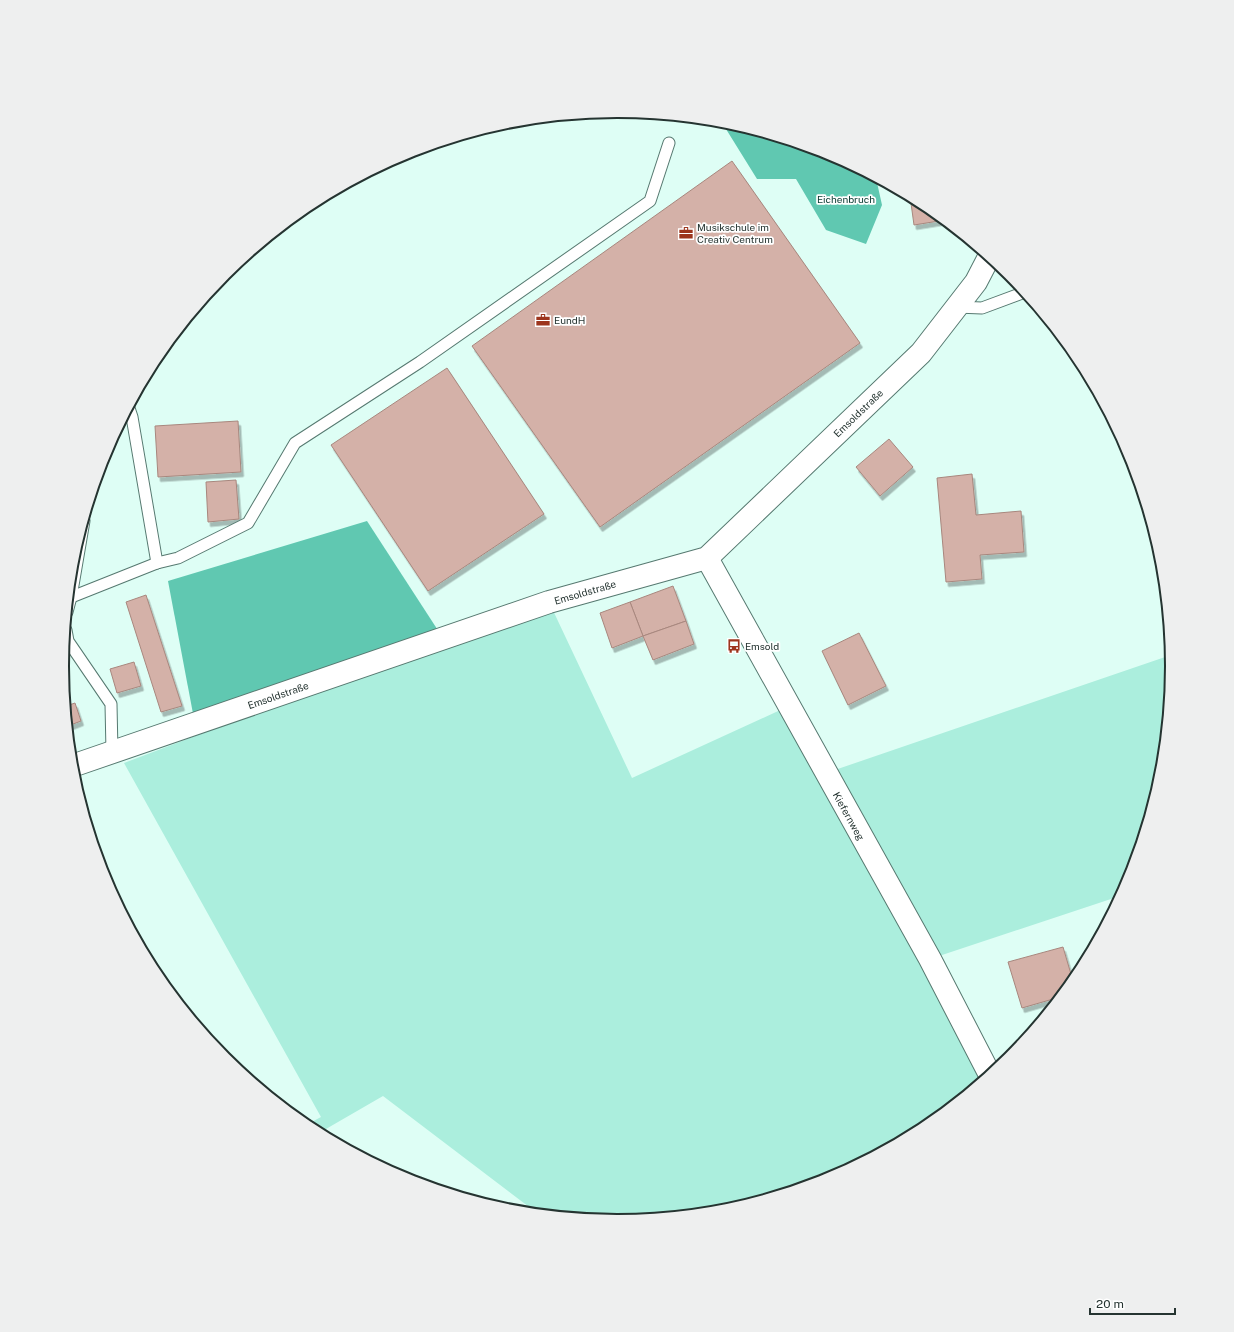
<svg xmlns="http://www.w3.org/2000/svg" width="1234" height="1332" viewBox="0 0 1234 1332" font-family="'Public Sans',sans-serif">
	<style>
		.green { fill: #abeedd }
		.forest { fill: #60c8b1 }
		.building { fill: #d4b1a8; stroke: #a8877e; filter: url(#shadow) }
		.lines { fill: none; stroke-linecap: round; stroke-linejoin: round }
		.lane-casing { stroke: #567970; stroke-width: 13 }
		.street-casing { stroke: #567970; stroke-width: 24 }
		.lane { stroke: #fff; stroke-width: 11 }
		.street { stroke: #fff; stroke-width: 22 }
		.labels { text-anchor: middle; stroke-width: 3.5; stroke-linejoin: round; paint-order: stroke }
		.park-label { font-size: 10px; fill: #06382f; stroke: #fff }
		.poi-label { font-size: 10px; fill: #253431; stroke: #fff; text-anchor: start }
		.street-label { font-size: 10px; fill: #253431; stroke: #fff }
		.rim { fill: none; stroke: #253431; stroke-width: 2 }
	</style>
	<defs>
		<filter id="shadow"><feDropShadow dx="2.5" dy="4.5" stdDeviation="0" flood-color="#0004"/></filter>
	</defs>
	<rect width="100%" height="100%" fill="#defef5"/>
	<path class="green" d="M 549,602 L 632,778 L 789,706 L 826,773 L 1171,655 L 1172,666 L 1161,774 L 1130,879 L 1120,896 L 930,959 L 990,1075 L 925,1128 L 829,1179 L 725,1210 L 617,1221 L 537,1213 L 383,1096 L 319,1133 L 306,1125 L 321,1117 L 124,763 Z"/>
	<g class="forest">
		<path d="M 721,121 L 830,153 L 876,178 L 882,205 L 866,244 L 826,230 L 796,179 L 757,179 Z"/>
		<path d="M 367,521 L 441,635 L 194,719 L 168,581 Z"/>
	</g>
	<g class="building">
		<path d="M 732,161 L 860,343 L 600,527 L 472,346 Z"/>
		<path d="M 910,196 L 926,205 L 945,220 L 914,225 Z"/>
		<path d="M 447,368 L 544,514 L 428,591 L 331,445 Z"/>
		<path d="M 238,421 L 241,472 L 158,477 L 155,426 Z"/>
		<path d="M 889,439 L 913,467 L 880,496 L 856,467 Z"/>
		<path d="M 972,474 L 976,515 L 1021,511 L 1024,552 L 980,555 L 982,579 L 946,582 L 937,478 Z"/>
		<path d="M 236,480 L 239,519 L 208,522 L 206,482 Z"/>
		<path d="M 673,586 L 686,621 L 643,636 L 630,602 Z"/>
		<path d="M 146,595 L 182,706 L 161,712 L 126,602 Z"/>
		<path d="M 630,602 L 643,636 L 612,648 L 600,613 Z"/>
		<path d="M 686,621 L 694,644 L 653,660 L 643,636 Z"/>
		<path d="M 859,633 L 886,686 L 848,705 L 822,651 Z"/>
		<path d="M 134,662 L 141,686 L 117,693 L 110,669 Z"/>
		<path d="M 75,703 L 81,721 L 68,726 L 66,706 Z"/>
		<path d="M 1063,947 L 1073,981 L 1060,997 L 1022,1008 L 1008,962 Z"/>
	</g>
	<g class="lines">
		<defs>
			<g id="lane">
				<path d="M 956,307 L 982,308 L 1025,292"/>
				<path d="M 129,408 L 132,417 L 157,563"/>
				<path d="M 69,598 L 157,563 L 178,558 L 248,523 L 295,443 L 420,362 L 650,201 L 669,143"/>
				<path d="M 67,612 L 71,597 L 84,521"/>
				<path d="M 66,630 L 68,641 L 111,704 L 112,752"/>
			</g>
			<g id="street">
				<path d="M 707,558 L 930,959 L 990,1075"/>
				<path d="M 72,766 L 549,602 L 707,558 L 921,353 L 976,282 L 989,257"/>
			</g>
		</defs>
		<use href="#lane" class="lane-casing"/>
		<use href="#street" class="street-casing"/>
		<use href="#lane" class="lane"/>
		<use href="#street" class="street"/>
	</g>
	<defs>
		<symbol id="office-bare" viewBox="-9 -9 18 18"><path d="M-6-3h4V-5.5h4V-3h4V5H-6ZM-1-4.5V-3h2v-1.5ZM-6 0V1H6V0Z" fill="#9d351d" stroke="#fff" stroke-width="2.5" paint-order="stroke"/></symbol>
		<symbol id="bus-bare" viewBox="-9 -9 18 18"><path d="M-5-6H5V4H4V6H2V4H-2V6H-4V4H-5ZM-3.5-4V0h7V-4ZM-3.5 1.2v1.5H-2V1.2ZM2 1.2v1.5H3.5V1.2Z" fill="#9d351d" stroke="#fff" stroke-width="2.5" paint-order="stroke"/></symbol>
	</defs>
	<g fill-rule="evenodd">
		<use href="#office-bare" x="676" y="223" width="20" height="20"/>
		<use href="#office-bare" x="533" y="310" width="20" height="20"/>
		<use href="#bus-bare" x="724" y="636" width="20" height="20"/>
	</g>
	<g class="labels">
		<g class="park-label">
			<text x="846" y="203">Eichenbruch</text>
		</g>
		<g class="poi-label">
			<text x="697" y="231">Musikschule im<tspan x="697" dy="12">Creativ Centrum</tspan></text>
			<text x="554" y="324">EundH</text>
			<text x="745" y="650">Emsold</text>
		</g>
		<g class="street-label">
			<text transform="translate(858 413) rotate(-44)" y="4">Emsoldstraße</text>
			<text transform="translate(585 592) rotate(-16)" y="4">Emsoldstraße</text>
			<text transform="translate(278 695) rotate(-19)" y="4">Emsoldstraße</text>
			<text transform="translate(849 816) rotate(61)" y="4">Kiefernweg</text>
		</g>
	</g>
	<path d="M0 0H1234V1332H0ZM69 666a548 548 0 1 1 1096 0a548 548 0 1 1-1096 0Z" fill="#eeefef" fill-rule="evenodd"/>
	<path class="rim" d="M69 666a548 548 0 1 1 1096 0a548 548 0 1 1-1096 0Z"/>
	<path d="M1090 1308v6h85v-6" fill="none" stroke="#253431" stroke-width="2"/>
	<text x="1096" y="1308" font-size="12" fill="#253431" stroke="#ffffff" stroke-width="3" paint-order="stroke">20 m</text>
</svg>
